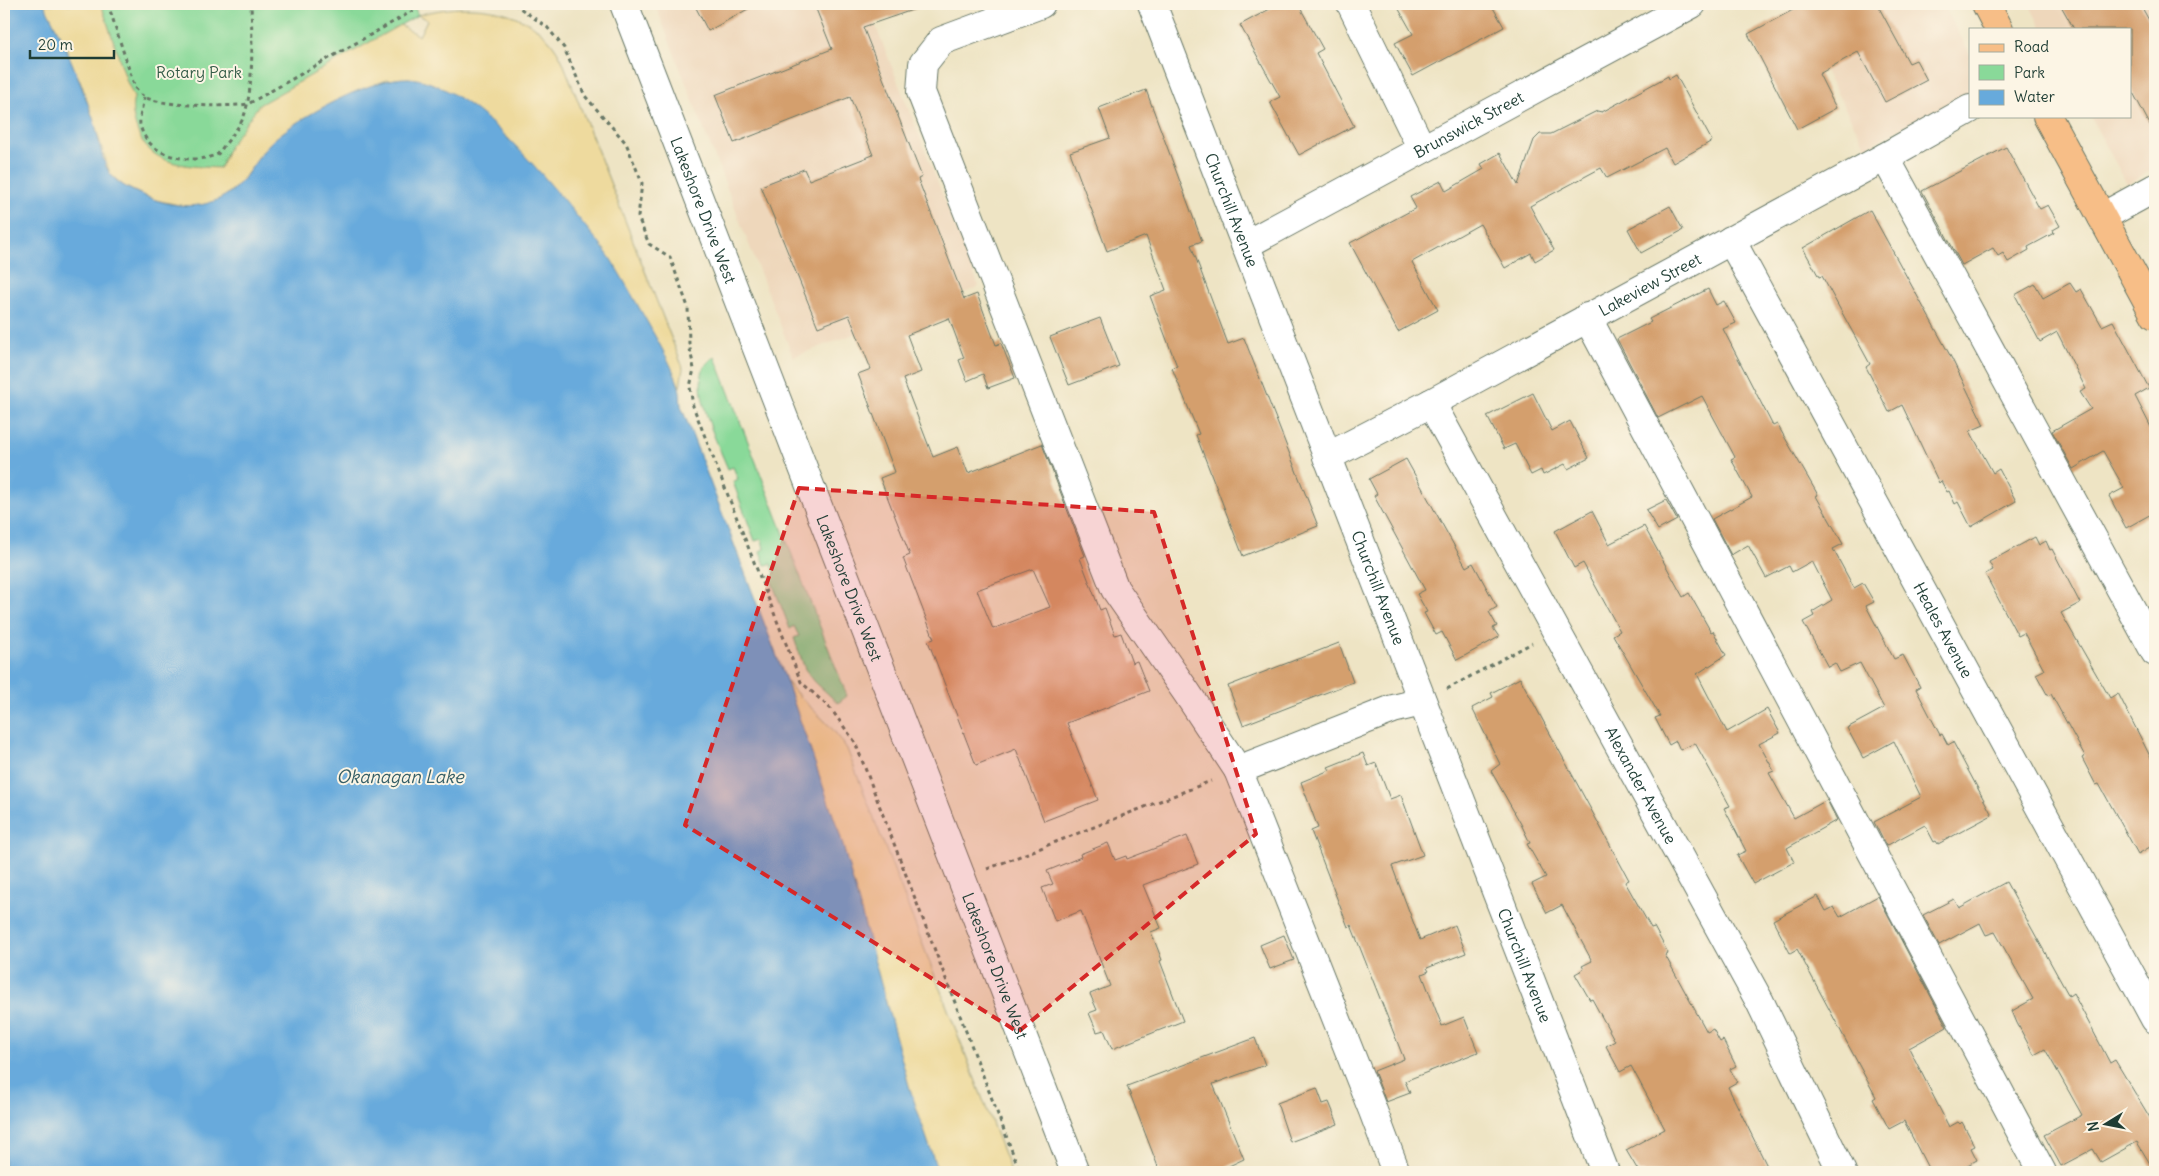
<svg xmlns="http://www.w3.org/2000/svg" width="2159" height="1176" viewBox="0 0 2159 1176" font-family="Delius,sans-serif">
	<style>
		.built { fill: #eed7bb }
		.green { fill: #89d999; stroke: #548b66 }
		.sand { fill: #eeda9e; stroke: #868c69 }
		.water { fill: #67aadc; stroke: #437488 }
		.building { fill: #d49f6d; fill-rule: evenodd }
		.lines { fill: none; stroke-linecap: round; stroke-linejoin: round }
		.minor-casing { stroke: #677766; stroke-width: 30 }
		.major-casing { stroke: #677766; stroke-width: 30 }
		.path { stroke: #677766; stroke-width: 3; stroke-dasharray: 4 4; stroke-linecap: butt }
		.minor { stroke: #fff; stroke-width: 28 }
		.major { stroke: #f7be87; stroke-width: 28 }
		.marked { fill: #d62828; fill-opacity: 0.2; stroke: #d62828; stroke-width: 4; stroke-dasharray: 10 6; stroke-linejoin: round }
		.labels { text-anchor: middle; stroke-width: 4; stroke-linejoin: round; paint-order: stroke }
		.park-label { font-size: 16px; fill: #345c48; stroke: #fcf5e5 }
		.street-label { font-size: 16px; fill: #1f3d34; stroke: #fcf5e5 }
		.water-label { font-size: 18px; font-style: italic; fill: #355e66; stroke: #fcf5e5 }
	</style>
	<rect width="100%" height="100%" fill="#fcf5e5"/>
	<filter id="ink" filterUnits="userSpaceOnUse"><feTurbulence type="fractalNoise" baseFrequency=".02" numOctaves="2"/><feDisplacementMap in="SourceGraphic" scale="10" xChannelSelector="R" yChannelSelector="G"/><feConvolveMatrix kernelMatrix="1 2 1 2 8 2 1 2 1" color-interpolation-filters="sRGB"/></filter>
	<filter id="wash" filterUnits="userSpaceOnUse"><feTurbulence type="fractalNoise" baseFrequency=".0096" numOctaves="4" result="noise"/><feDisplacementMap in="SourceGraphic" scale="20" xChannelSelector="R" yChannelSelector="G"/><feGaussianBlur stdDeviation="1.12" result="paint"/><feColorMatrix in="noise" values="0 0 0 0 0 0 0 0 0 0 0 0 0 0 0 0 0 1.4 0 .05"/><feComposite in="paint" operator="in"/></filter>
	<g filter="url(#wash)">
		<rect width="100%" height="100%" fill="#eee4c4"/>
		<g class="built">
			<path d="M 655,4 L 867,4 L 979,287 L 793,357 Z"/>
			<path d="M 1789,4 L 1943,4 L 1970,54 L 1970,92 L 1866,147 Z"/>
			<path d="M 2029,4 L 2155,4 L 2155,168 L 2127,184 L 2090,116 L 2130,116 L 2130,29 L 2042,29 Z"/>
		</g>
		<g class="green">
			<path d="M 101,4 L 413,4 L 418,15 L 259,105 L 229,147 L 220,168 C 185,166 148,167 136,127 C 133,117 131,107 134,97 L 127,82 Z"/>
			<path d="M 715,357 L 847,696 L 838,703 L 815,682 L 805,669 L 794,638 L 799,636 L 794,626 L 790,629 L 770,577 L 775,574 L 771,564 L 765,565 L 760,551 L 764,549 L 762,539 L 755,541 L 733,482 L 738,479 L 733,467 L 728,469 C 719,446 681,373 715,357 Z"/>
		</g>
		<g class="sand">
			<path d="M 44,4 L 101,4 L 127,82 L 134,97 C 131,107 133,117 136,127 C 148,166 185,166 220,168 L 229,147 L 259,105 L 400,25 L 419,36 L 427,20 L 418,15 C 470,0 536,6 562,60 L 683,368 L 680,387 L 659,344 L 611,260 L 550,184 L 508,138 L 409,78 L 387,80 L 331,103 L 296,123 L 270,144 L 240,183 L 225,196 L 214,202 L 199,206 L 184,206 L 151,199 L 124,186 L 110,174 L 82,85 Z"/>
			<path d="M 786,680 C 805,707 829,719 847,749 L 1011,1172 L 938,1172 L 909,1086 L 840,835 Z"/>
		</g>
		<path class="water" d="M 4,4 L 44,4 C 64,41 80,80 94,121 C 99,137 100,157 109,172 C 117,185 137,193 150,198 C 182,210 216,210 240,183 C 251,171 258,156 269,144 C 294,119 374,76 409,78 C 467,82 541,172 576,215 C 588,230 602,245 612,261 C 625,282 637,304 649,325 C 659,344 673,366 679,387 C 681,393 680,400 681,406 L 786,680 L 840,835 L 909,1086 L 938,1172 L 4,1172 Z"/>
		<g id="blocks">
			<g class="building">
				<path d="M 694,4 L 757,4 L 708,31 Z"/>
				<path d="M 814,4 L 920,4 L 921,7 L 863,27 L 922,177 L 918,179 L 964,299 L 977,294 L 996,345 L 1001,343 L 1015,378 L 988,388 L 983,374 L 967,381 L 959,360 L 964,358 L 949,318 L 907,335 L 921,372 L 903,379 L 933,457 L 958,447 L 968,473 L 1042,444 L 1085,556 L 1080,558 L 1100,610 L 1105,608 L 1115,635 L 1121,633 L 1132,663 L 1137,661 L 1149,691 L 1067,723 L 1098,800 L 1044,821 L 1016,749 L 976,765 L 928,641 L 934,639 L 903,558 L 910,555 L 880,478 L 895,472 L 858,374 L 871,369 L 849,315 L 818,327 L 761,186 L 804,169 L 809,180 L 873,155 L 850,97 L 734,143 L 715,95 L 832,49 ZM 1033,569 L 1050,607 L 993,629 L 977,590 Z"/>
				<path d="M 1279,4 L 1298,4 L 1323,49 L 1316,53 L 1354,126 L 1299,155 L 1270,102 L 1280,97 L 1240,25 Z"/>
				<path d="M 1396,4 L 1491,4 L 1504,27 L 1413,76 L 1395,43 L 1413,34 Z"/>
				<path d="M 1804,4 L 1877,4 L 1909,63 L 1916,60 L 1927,80 L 1885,102 L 1858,52 L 1819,74 L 1836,108 L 1797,129 L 1748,34 Z"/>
				<path d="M 2060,4 L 2140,4 L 2155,31 L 2155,134 L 2130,87 L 2130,29 L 2074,29 Z"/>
				<path d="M 1676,75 L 1712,141 L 1673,163 L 1665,148 L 1607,178 L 1601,168 L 1530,206 L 1554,250 L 1535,261 L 1531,253 L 1505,268 L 1480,224 L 1412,262 L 1438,310 L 1398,332 L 1350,243 L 1416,208 L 1410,197 L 1441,181 L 1446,191 L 1484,169 L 1481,164 L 1500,153 L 1518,185 L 1534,140 L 1540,134 L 1551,134 L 1597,111 L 1602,112 L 1668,76 L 1669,79 Z"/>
				<path d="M 1146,90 L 1202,241 L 1191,245 L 1228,344 L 1244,338 L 1318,526 L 1243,556 L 1196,435 L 1199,434 L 1172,368 L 1177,366 L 1150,296 L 1166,290 L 1146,236 L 1107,251 L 1070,152 L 1110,138 L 1099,108 Z"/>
				<path d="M 2006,147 L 2038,206 L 2040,209 L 2048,205 L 2060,226 L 2053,230 L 2054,233 L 2028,247 L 2029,250 L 2008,262 L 2003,253 L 1998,256 L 1993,248 L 1962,265 L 1922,191 Z"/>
				<path d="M 1670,206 L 1683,230 L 1641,253 L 1628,229 Z"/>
				<path d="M 1870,210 L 1952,359 L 1984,425 L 1970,431 L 1993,473 L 1999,469 L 2016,501 L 1971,527 L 1958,502 L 1955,504 L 1949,491 L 1947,492 L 1941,481 L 1939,483 L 1902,405 L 1889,412 L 1866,367 L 1870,364 L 1822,276 L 1819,277 L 1803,248 Z"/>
				<path d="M 2070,283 L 2076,292 L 2081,289 L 2102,326 L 2113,321 L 2149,388 L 2135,396 L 2155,435 L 2155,512 L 2126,528 L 2109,496 L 2124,488 L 2103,451 L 2073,469 L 2052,431 L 2091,409 L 2080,392 L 2086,389 L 2057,332 L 2040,342 L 2015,295 L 2035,284 L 2043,298 Z"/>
				<path d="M 1708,289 L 1716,305 L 1724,301 L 1736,323 L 1723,329 L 1773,426 L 1777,424 L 1818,495 L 1816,496 L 1843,544 L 1833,549 L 1854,588 L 1863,583 L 1874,602 L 1866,606 L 1894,659 L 1903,655 L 1920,687 L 1916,689 L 1940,735 L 1942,734 L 1948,745 L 1953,742 L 1992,815 L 1938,844 L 1936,841 L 1934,842 L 1925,825 L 1886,846 L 1874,822 L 1921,797 L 1894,741 L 1863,758 L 1847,728 L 1884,708 L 1860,663 L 1840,672 L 1835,663 L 1828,667 L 1803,622 L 1814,616 L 1812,612 L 1832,600 L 1812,561 L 1792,572 L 1789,566 L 1766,578 L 1748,545 L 1731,555 L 1712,519 L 1752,497 L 1731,459 L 1735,457 L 1702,396 L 1658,418 L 1617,339 L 1651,322 L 1649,319 Z"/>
				<path d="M 1100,318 L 1119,366 L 1069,385 L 1050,337 Z"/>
				<path d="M 1533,393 L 1552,431 L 1570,421 L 1589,458 L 1568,469 L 1565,464 L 1543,475 L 1541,470 L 1531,475 L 1515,444 L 1504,449 L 1487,416 Z"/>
				<path d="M 1406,459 L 1466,567 L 1473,563 L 1497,607 L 1489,612 L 1497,626 L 1493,628 L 1499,637 L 1457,660 L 1442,632 L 1436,635 L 1424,613 L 1427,612 L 1417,594 L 1425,590 L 1374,496 L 1377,494 L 1369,479 Z"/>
				<path d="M 1666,500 L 1677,520 L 1658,530 L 1646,510 Z"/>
				<path d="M 1592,511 L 1609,544 L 1644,526 L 1683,597 L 1689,593 L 1711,632 L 1713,631 L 1726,655 L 1697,674 L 1727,732 L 1767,709 L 1780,733 L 1759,744 L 1774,771 L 1769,773 L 1794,818 L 1827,800 L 1837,820 L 1787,848 L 1794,862 L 1753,884 L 1737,855 L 1746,851 L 1724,808 L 1730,806 L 1695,743 L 1680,750 L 1676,741 L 1669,745 L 1655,718 L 1660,716 L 1613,635 L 1620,631 L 1583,563 L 1574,568 L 1555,531 Z"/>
				<path d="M 2035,537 L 2039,545 L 2046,541 L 2050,550 L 2052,549 L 2080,603 L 2061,613 L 2110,698 L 2118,693 L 2155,766 L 2155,844 L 2138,854 L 2099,784 L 2096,785 L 2082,758 L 2085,756 L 2051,694 L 2048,696 L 2036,674 L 2044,670 L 2024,633 L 2018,636 L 1985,574 L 1993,570 L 1989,562 Z"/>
				<path d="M 1339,643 L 1353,682 L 1243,725 L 1228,686 Z"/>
				<path d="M 1520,678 L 1629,880 L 1625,882 L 1651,928 L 1654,927 L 1668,953 L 1665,955 L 1707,1032 L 1713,1029 L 1720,1042 L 1723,1040 L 1736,1066 L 1730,1069 L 1737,1082 L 1728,1087 L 1770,1172 L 1709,1172 L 1706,1168 L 1698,1172 L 1639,1172 L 1626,1150 L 1665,1129 L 1631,1066 L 1620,1072 L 1606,1046 L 1615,1041 L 1592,999 L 1590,1000 L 1575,974 L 1584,969 L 1582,966 L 1592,961 L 1562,905 L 1547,913 L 1532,884 L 1546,877 L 1527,844 L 1530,843 L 1521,824 L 1491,771 L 1500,764 L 1472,708 L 1493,697 L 1491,693 Z"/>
				<path d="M 1363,753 L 1368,766 L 1376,763 L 1390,799 L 1401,795 L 1423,855 L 1392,866 L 1420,940 L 1455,925 L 1466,953 L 1427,968 L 1429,971 L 1422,974 L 1442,1026 L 1464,1017 L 1478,1052 L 1405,1081 L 1410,1093 L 1386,1102 L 1374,1071 L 1404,1059 L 1351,925 L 1348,927 L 1311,831 L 1318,828 L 1301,782 L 1330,770 L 1328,767 Z"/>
				<path d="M 1187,836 L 1198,864 L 1143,885 L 1161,928 L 1151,932 L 1162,960 L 1160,961 L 1183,1021 L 1112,1049 L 1104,1030 L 1097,1032 L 1089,1013 L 1097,1010 L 1090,994 L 1110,986 L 1081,911 L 1055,921 L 1042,888 L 1053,884 L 1047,871 L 1081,857 L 1080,854 L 1108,843 L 1115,860 L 1126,856 L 1127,859 Z"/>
				<path d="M 2006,882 L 2069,996 L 2073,993 L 2110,1063 L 2115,1060 L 2155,1126 L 2155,1172 L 2137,1142 L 2101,1162 L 2093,1149 L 2061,1166 L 2044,1135 L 2082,1115 L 2045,1049 L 2034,1055 L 2017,1023 L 2012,1011 L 2033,999 L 1995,932 L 1986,935 L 1980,923 L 1939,945 L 1923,915 L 1954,899 L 1959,908 Z"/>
				<path d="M 1818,896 L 1826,911 L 1834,907 L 1840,917 L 1878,896 L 1947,1027 L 1909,1048 L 1949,1127 L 1958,1122 L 1960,1124 L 1962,1122 L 1975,1146 L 1971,1148 L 1977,1160 L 1954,1172 L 1930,1172 L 1904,1121 L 1889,1129 L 1873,1099 L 1876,1097 L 1797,949 L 1790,953 L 1773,920 Z"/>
				<path d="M 1284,935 L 1294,960 L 1270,969 L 1260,945 Z"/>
				<path d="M 1255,1038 L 1265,1065 L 1213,1084 L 1244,1159 L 1216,1172 L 1160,1172 L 1127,1086 Z"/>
				<path d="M 1317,1088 L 1323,1104 L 1329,1102 L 1338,1124 L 1290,1142 L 1277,1103 Z"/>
			</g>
		</g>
	</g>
	<g filter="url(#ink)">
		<use href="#blocks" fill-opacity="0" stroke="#677766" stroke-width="1"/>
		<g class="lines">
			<defs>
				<g id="minor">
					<path id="s1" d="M 624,4 L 1075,1172"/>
					<path d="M 1041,4 L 941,41 L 923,64 L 921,92 L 1115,589 L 1187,693 L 1238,770"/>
					<path id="s2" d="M 1152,4 L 1605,1172"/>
					<path d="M 1351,4 L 1422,149"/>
					<path d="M 1885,157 L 2155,652"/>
					<path d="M 2102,217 L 2155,188"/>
					<path id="s3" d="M 1731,240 L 2155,1019"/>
					<path id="s4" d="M 1245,245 L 1692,4"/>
					<path d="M 1587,317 L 2042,1172"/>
					<path id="s5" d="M 1431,403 L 1760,1002 L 1842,1172"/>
					<path id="s6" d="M 1327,457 L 1431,403 L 1885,157 L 1970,109"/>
					<path d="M 1396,1172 L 1373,1111 L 1238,770 L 1393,709 L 1422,702"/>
				</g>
				<g id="major">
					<path d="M 1986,4 L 1999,29"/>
					<path d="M 2047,116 L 2155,315"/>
				</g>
			</defs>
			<use href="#minor" class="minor-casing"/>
			<use href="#major" class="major-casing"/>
			<g class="path">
				<path d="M 108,4 L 135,88 C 138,90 140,94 143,96 C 159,107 229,107 248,104 L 425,4"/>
				<path d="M 514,4 L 547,27 L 556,38 L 564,48 L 585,96 L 626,143 L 642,183 L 638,217 L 649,244 L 670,257 L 688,307 L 689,344 L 694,369 L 690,387 L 693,406 L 801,682 L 831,709 L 855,742 L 1020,1172"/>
				<path d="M 144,97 C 143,105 139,116 140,124 C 146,157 192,166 218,154 C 226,142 239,129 244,116 C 254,89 252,33 251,4"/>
				<path d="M 1447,689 L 1532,643"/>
				<path d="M 987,869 L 1211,781"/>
			</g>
			<use href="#minor" class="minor"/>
			<use href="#major" class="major"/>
		</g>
	</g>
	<path class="marked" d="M 799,488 L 1154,512 L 1256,834 L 1018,1032 L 685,825 Z"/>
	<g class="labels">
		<g class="park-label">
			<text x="199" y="78">Rotary Park</text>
		</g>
		<g class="street-label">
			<text dy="6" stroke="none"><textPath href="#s4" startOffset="254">Brunswick Street</textPath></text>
			<text dy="6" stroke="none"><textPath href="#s1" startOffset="221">Lakeshore Drive West</textPath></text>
			<text dy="6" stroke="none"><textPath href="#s2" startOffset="221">Churchill Avenue</textPath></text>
			<text dy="6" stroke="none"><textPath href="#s6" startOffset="366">Lakeview Street</textPath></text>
			<text dy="6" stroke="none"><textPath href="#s1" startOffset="626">Lakeshore Drive West</textPath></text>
			<text dy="6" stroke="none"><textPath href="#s2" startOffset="626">Churchill Avenue</textPath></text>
			<text dy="6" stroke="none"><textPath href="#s3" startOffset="444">Heales Avenue</textPath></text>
			<text dy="6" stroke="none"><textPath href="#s5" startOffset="436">Alexander Avenue</textPath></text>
			<text dy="6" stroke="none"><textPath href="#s1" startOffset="1031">Lakeshore Drive West</textPath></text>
			<text dy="6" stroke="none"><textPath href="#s2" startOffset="1031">Churchill Avenue</textPath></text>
		</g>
		<g class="water-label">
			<text x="400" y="783">Okanagan Lake</text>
		</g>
	</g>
	<rect width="2159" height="1176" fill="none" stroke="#fcf5e5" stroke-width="20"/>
	<rect x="1969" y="28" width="162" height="90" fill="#fcf5e5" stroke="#a4ab9e"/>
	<rect x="1979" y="44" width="25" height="8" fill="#f7be87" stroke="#a4ab9e"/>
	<text x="2014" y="52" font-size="15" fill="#1f3d34">Road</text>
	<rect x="1979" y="65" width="25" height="15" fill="#89d999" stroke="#a4ab9e"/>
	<text x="2014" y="78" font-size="15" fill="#1f3d34">Park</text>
	<rect x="1979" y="90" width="25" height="15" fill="#67aadc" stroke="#a4ab9e"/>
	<text x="2014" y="102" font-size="15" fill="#1f3d34">Water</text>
	<g transform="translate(2106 1124) rotate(260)" stroke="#fcf5e5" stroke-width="4" paint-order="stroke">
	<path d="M0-4L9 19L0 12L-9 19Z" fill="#1f3d34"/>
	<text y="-8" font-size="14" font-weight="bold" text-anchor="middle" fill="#1f3d34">N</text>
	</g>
	<path d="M30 50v8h84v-8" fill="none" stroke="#1f3d34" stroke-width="2.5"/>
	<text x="38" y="50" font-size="15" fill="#1f3d34" stroke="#fcf5e5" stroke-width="4" paint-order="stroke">20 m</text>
</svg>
